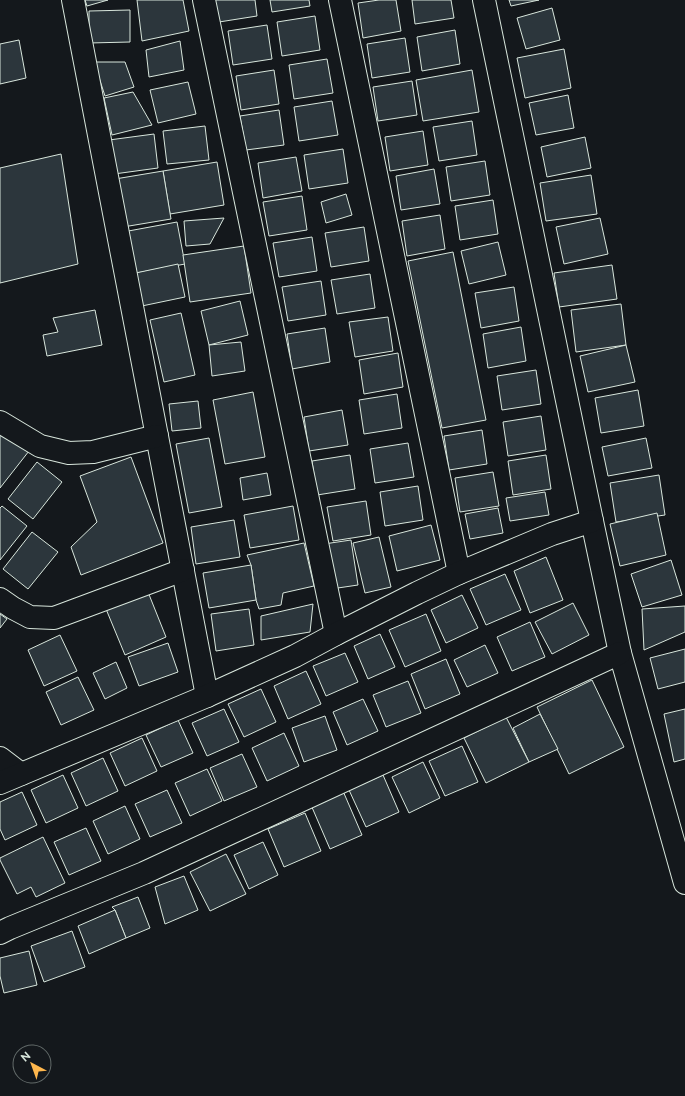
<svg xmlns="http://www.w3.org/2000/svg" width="685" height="1096" viewBox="0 0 685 1096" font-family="Raleway,sans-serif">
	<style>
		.building { fill: #2c363c; stroke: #d8e6dc }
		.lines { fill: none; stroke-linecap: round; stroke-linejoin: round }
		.minor-casing { stroke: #d8e6dc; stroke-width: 24 }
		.minor { stroke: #14181c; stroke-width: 22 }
	</style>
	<rect width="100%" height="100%" fill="#14181c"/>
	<g class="building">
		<path d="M 85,0 L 108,0 L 87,6 Z"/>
		<path d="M 137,0 L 183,0 L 189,31 L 142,41 Z"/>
		<path d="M 215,0 L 255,0 L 257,16 L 219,22 Z"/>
		<path d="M 270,0 L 309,0 L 310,6 L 272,12 Z"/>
		<path d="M 379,0 L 396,0 L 401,31 L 363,38 L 358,3 Z"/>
		<path d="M 412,0 L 451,0 L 454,18 L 415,24 Z"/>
		<path d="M 509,0 L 539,0 L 511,6 Z"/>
		<path d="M 552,8 L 560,40 L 526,49 L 517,18 Z"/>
		<path d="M 130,10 L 130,42 L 89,43 L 89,11 Z"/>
		<path d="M 315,16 L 320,50 L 282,56 L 277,22 Z"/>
		<path d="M 267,25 L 272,59 L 233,65 L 228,31 Z"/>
		<path d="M 455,30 L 460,64 L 422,71 L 417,37 Z"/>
		<path d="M 405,38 L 410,72 L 372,78 L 367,44 Z"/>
		<path d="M 19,40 L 26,78 L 0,84 L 0,44 Z"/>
		<path d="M 180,41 L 184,70 L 149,77 L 146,50 Z"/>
		<path d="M 564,49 L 571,88 L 525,98 L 517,58 Z"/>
		<path d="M 327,59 L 333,93 L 294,99 L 289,65 Z"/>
		<path d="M 94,62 L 125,62 L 134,87 L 105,96 Z"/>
		<path d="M 274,70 L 279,104 L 241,110 L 236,76 Z"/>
		<path d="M 472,70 L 479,112 L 423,121 L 416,80 Z"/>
		<path d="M 412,81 L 417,115 L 378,121 L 373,87 Z"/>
		<path d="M 188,82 L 196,114 L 158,123 L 150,90 Z"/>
		<path d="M 133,92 L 152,125 L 112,135 L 104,98 Z"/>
		<path d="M 568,95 L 574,128 L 536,135 L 529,103 Z"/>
		<path d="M 332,101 L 338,135 L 299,141 L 294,107 Z"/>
		<path d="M 279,110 L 284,145 L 246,150 L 240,116 Z"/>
		<path d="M 472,121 L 477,155 L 439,161 L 433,127 Z"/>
		<path d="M 205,126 L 209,160 L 167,164 L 163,131 Z"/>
		<path d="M 423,131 L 428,165 L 390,171 L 385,137 Z"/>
		<path d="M 154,134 L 158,168 L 114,174 L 109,140 Z"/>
		<path d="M 585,137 L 591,168 L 547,177 L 541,147 Z"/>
		<path d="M 343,149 L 348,183 L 309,189 L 304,155 Z"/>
		<path d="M 61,154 L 78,264 L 0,283 L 0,168 Z"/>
		<path d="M 296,157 L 302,191 L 263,198 L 258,163 Z"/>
		<path d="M 485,161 L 490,195 L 451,201 L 446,167 Z"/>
		<path d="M 217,162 L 224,205 L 170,214 L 163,171 Z"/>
		<path d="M 434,169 L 440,204 L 401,210 L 396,176 Z"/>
		<path d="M 163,171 L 171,219 L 123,227 L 115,179 Z"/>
		<path d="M 591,175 L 597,214 L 546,221 L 540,183 Z"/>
		<path d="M 346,194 L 352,215 L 326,223 L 321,202 Z"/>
		<path d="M 302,196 L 307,230 L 269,236 L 263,202 Z"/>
		<path d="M 493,200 L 498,234 L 460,240 L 455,206 Z"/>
		<path d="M 440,215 L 445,249 L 407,256 L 402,221 Z"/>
		<path d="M 224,218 L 210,244 L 186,246 L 184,221 Z"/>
		<path d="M 600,218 L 608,254 L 564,264 L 556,227 Z"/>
		<path d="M 177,222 L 185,264 L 131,274 L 123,232 Z"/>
		<path d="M 364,227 L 369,261 L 331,267 L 325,233 Z"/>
		<path d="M 312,237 L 317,271 L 279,277 L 273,243 Z"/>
		<path d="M 498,242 L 506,275 L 469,284 L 461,251 Z"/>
		<path d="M 244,246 L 251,293 L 190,302 L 183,255 Z"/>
		<path d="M 453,252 L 486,420 L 442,428 L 408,261 Z"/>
		<path d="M 178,264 L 185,297 L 137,307 L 131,274 Z"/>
		<path d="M 612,265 L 617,299 L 559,307 L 554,273 Z"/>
		<path d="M 370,274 L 375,308 L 337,314 L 331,280 Z"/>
		<path d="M 321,281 L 326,315 L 288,321 L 282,287 Z"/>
		<path d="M 514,287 L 519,321 L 481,328 L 475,293 Z"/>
		<path d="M 240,301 L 248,335 L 209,345 L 201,311 Z"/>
		<path d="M 621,304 L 626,345 L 576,352 L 571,310 Z"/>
		<path d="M 95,310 L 102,345 L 47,356 L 43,335 L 58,332 L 53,318 Z"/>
		<path d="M 181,313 L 195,375 L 164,382 L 150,320 Z"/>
		<path d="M 388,317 L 393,351 L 355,357 L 349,322 Z"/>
		<path d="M 521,327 L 526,361 L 488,368 L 483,334 Z"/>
		<path d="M 325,328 L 330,362 L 292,369 L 287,334 Z"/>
		<path d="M 241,342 L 245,371 L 212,376 L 209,345 Z"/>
		<path d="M 626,345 L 635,382 L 588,392 L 580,356 Z"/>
		<path d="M 398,353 L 403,387 L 364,394 L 359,360 Z"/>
		<path d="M 536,370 L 541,404 L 502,410 L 497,376 Z"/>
		<path d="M 638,390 L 644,426 L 601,433 L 595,398 Z"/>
		<path d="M 253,392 L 265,457 L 225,464 L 213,400 Z"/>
		<path d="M 397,394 L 402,428 L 364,434 L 359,400 Z"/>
		<path d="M 198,401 L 201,428 L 172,431 L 169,404 Z"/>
		<path d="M 342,410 L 348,445 L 309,451 L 304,417 Z"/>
		<path d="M 541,416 L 546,450 L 508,456 L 503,422 Z"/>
		<path d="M 482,430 L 487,464 L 449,470 L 444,436 Z"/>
		<path d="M 4,431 L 29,451 L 0,488 L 0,436 Z"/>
		<path d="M 209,438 L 222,507 L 189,513 L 176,444 Z"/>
		<path d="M 646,438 L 652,468 L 608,476 L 602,447 Z"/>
		<path d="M 408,443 L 414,477 L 375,483 L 370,449 Z"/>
		<path d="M 350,455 L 355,489 L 317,495 L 312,461 Z"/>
		<path d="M 546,455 L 551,489 L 513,495 L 508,461 Z"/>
		<path d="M 131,457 L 163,543 L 81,575 L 71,547 L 97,522 L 80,476 Z"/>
		<path d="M 37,462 L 62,482 L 33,519 L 8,499 Z"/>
		<path d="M 493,472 L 499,506 L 460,512 L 455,478 Z"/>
		<path d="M 267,473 L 271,495 L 243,500 L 240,478 Z"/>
		<path d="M 659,475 L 665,515 L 616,522 L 610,483 Z"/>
		<path d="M 418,486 L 423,520 L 385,526 L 380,492 Z"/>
		<path d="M 545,492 L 549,515 L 510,521 L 506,498 Z"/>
		<path d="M 366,501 L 371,535 L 333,541 L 327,507 Z"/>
		<path d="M 2,506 L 27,526 L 0,560 L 0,508 Z"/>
		<path d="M 293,506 L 299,540 L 250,548 L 244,515 Z"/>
		<path d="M 498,508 L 503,533 L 470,539 L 465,514 Z"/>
		<path d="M 657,513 L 666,555 L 620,566 L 610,524 Z"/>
		<path d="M 234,520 L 240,557 L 196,564 L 191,527 Z"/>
		<path d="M 431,525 L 440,560 L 397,571 L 389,536 Z"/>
		<path d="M 32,532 L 58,552 L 28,589 L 3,569 Z"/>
		<path d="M 379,537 L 391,587 L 365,593 L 353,543 Z"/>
		<path d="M 351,540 L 358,585 L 331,589 L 324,544 Z"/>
		<path d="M 304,543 L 314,586 L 283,593 L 281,605 L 259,609 L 256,600 L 251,565 L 247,555 Z"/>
		<path d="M 546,557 L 563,600 L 530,613 L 514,571 Z"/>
		<path d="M 671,560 L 682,595 L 642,607 L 631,574 Z"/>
		<path d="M 251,565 L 256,600 L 209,608 L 203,573 Z"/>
		<path d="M 505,574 L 521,610 L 486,625 L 470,589 Z"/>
		<path d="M 148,592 L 166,637 L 125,655 L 106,609 Z"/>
		<path d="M 462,595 L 478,628 L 446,643 L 431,610 Z"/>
		<path d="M 573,603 L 589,635 L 552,654 L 535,622 Z"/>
		<path d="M 313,604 L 310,632 L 261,640 L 261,616 Z"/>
		<path d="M 685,606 L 685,632 L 644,650 L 642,609 Z"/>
		<path d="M 249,609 L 254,645 L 216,651 L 211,614 Z"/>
		<path d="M 0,614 L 7,619 L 0,628 Z"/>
		<path d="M 426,614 L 441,651 L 405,667 L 389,630 Z"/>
		<path d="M 530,622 L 545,657 L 512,671 L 497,637 Z"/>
		<path d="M 380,634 L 395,667 L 368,679 L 354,646 Z"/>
		<path d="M 60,635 L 77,671 L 44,686 L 28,650 Z"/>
		<path d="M 168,643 L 178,672 L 139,686 L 128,657 Z"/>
		<path d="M 485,645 L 498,673 L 467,687 L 454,660 Z"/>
		<path d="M 685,649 L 685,682 L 658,689 L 650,658 Z"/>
		<path d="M 345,653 L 358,682 L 326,696 L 313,666 Z"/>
		<path d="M 446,659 L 460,694 L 425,709 L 411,674 Z"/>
		<path d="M 116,662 L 127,688 L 105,699 L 93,673 Z"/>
		<path d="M 306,671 L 321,704 L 288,719 L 274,686 Z"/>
		<path d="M 78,677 L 94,710 L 61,725 L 46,692 Z"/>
		<path d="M 592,680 L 624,747 L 569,774 L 537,707 Z"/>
		<path d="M 408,681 L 421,713 L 386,727 L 373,695 Z"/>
		<path d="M 261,689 L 276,722 L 244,737 L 228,704 Z"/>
		<path d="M 363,699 L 378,731 L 347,745 L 333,712 Z"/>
		<path d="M 224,709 L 239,742 L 207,756 L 192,723 Z"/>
		<path d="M 685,709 L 685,759 L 674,762 L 664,714 Z"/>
		<path d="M 540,714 L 558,749 L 529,762 L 513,728 Z"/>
		<path d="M 325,716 L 337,750 L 304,762 L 292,728 Z"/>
		<path d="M 506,717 L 529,762 L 486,783 L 464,738 Z"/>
		<path d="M 178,720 L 193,753 L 161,767 L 146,735 Z"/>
		<path d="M 284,733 L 299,766 L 267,781 L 252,748 Z"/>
		<path d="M 142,738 L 157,771 L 125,786 L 110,753 Z"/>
		<path d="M 462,746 L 478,782 L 445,796 L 429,761 Z"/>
		<path d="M 242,754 L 257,787 L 224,801 L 210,768 Z"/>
		<path d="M 103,758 L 118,791 L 86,806 L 71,773 Z"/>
		<path d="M 423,762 L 440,798 L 409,813 L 392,777 Z"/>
		<path d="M 207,769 L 222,801 L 190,816 L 175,783 Z"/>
		<path d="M 63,775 L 78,808 L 46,823 L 31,790 Z"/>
		<path d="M 383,775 L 399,812 L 366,827 L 349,790 Z"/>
		<path d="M 167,790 L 182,823 L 150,837 L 135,804 Z"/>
		<path d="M 343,791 L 362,835 L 330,849 L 311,805 Z"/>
		<path d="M 22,792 L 37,825 L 5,840 L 0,829 L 0,802 Z"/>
		<path d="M 125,806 L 140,839 L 108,854 L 93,821 Z"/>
		<path d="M 305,813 L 321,851 L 284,867 L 268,829 Z"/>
		<path d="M 86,828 L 101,861 L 69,875 L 54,842 Z"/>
		<path d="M 43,837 L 65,883 L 36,897 L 31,887 L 17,894 L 0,860 L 0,858 Z"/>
		<path d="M 263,842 L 278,875 L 249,889 L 234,855 Z"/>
		<path d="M 226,854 L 246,894 L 210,911 L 190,872 Z"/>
		<path d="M 184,876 L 198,910 L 165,924 L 155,887 Z"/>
		<path d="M 138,897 L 150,928 L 126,938 L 115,910 L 112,907 Z"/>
		<path d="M 115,910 L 126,938 L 89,954 L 78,926 Z"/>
		<path d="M 72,931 L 85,967 L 44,982 L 31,946 Z"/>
		<path d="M 29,951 L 37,985 L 4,993 L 0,976 L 0,958 Z"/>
	</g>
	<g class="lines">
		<defs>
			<g id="minor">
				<path d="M 73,0 L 207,696"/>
				<path d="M 204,0 L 336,634"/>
				<path d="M 340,0 L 459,573"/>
				<path d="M 484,0 L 592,521 L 620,653 L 685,883"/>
				<path d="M 0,422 L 40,446 L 69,453 L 93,452 L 157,436"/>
				<path d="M 0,599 L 13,608 L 30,617 L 54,618 L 183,570"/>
				<path d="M 0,758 L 21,774"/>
				<path d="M 0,783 L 207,696 L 295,656 L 336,634 L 417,593 L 459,573 L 552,534 L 592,521"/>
				<path d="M 0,933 L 10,928 L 144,873 L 620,653"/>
			</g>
		</defs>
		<use href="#minor" class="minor-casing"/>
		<use href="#minor" class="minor"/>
	</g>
	<g transform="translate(32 1064) rotate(319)"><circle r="19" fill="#14181c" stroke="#626a69"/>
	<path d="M0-3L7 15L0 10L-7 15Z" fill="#ffb74d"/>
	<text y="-6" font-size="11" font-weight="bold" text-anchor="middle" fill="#d8e6dc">N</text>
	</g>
</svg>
